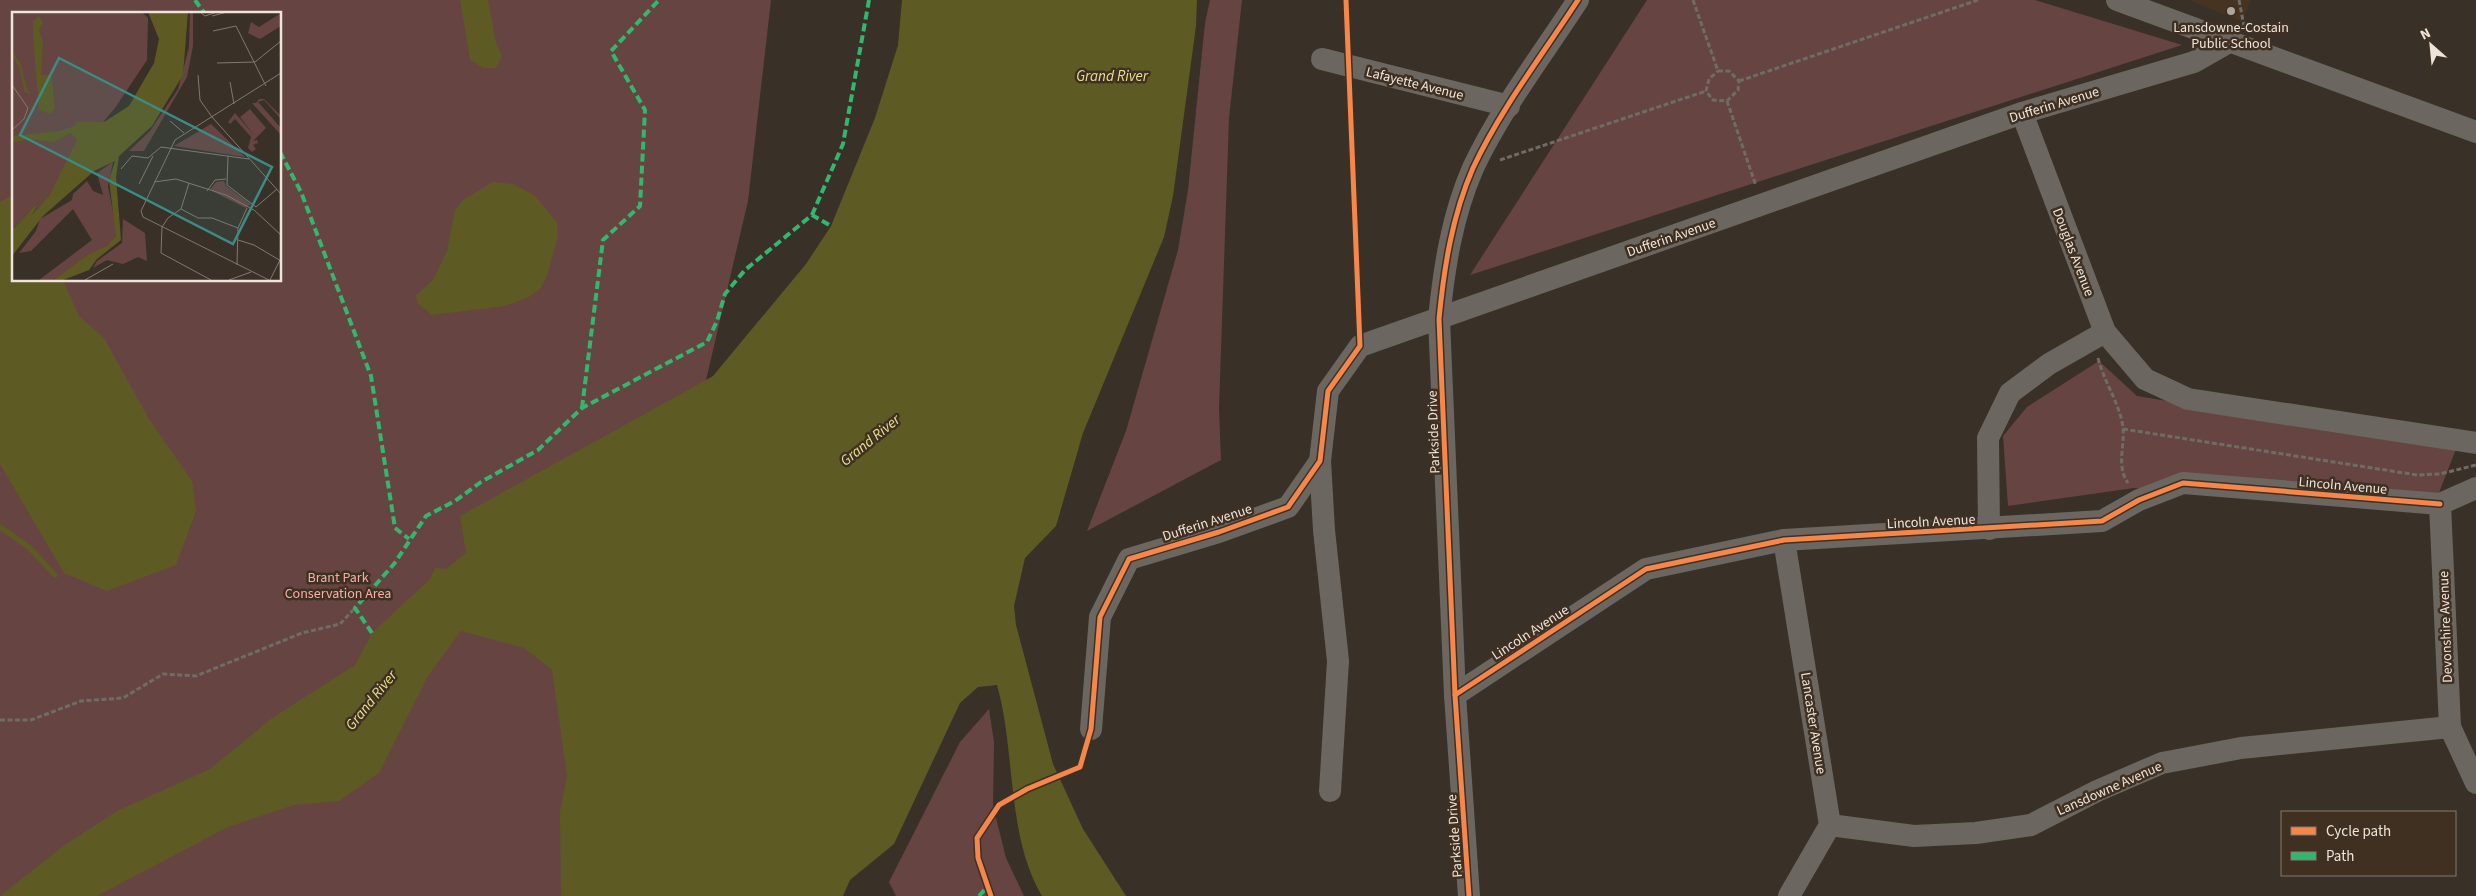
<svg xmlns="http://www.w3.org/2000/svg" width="2476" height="896" viewBox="0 0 2476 896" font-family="'Source Sans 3',sans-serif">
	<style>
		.built { fill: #463322 }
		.green { fill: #664442; fill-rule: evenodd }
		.water { fill: #5e5a23 }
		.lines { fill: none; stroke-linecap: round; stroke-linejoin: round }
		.stream { stroke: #5e5a23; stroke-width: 5.5 }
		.path { stroke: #706c65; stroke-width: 3; stroke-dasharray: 5 2.5; stroke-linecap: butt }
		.minor { stroke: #6b665f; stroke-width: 22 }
		.quiet { stroke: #33b770; stroke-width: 4; stroke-dasharray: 8 4; stroke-linecap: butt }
		.cycleway-casing { stroke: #3f3022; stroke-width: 8 }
		.cycleway { stroke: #f5874c; stroke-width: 5 }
		.poi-dot { fill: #afa59c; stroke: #3f3022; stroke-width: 2 }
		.labels { text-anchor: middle; stroke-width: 5; stroke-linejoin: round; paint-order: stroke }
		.poi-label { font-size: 14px; fill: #eee4db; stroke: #3f3022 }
		.street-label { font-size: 14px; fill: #eee4db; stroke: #3f3022 }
		.park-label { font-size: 14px; fill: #f7aca9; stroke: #3f3022 }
		.water-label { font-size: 15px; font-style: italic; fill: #e7e28a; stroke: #3f3022 }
		.inset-river { fill: none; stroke: #5e5a23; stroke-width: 2.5 }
		.inset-road { fill: none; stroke: #817870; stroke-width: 1 }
		.view { fill: #3c8c84; fill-opacity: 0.15; stroke: #3c8c84; stroke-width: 2.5 }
		.inset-edge { fill: none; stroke: #eee4db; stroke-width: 2.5 }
	</style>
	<rect width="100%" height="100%" fill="#393028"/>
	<path class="built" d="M 2189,0 L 2251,0 L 2242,22 Z"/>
	<g class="green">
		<path d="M 0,0 L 771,0 L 748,201 L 585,896 L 0,896 ZM 14,14 L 280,14 L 280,280 L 14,280 Z"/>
		<path d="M 1210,0 L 1242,0 L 1229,118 L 1219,408 L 1221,460 L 1087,531 L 1126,431 L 1178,250 L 1188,190 L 1205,23 Z"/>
		<path d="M 1647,0 L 2035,0 L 2182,45 L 1470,275 Z"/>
		<path d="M 2099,361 L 2137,396 L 2456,449 L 2433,508 L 2134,488 L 2008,506 L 2003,436 L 2027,407 Z"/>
		<path d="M 989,709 L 994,742 L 993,806 L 1006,858 L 1024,896 L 896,896 L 889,882 L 960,742 Z"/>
	</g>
	<g class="water">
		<path d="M 460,0 L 488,0 L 496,43 L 502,56 L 496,68 L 483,68 L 470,60 Z"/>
		<path d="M 902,0 L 1197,0 L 1196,26 L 1173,196 L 1164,237 L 1083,433 L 1056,526 L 1025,558 L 1014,606 L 1016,625 L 1053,764 L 1083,829 L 1126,896 L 1042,896 C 1006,835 1016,752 997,685 L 978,687 L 960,703 L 894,844 L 850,880 L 843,896 L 561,896 L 560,811 L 567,776 L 552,670 L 524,648 L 461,631 L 428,676 L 379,773 L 339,801 L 294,805 L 228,827 L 97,896 L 0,896 L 63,846 L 117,811 L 210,769 L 272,718 L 355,665 L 372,633 L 430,579 L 435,568 L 446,569 L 466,553 L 460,516 L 713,376 L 806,264 L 831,226 L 875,118 L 898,45 Z"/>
		<path d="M 493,182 L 513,184 L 534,195 L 557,222 L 558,236 L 547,276 L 540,289 L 529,297 L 505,306 L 432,315 L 417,303 L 416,295 L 433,280 L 447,251 L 455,210 L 464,199 Z"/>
		<path d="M 11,196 L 14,201 L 14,280 L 63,280 L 79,316 L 104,338 L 149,419 L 192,481 L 196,511 L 176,565 L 107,591 L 64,573 L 0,464 L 0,202 Z"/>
	</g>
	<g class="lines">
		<path class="stream" d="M 0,527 L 29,547 L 55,575"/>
		<g class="path">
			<path d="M 1693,0 L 1718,71"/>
			<path d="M 2239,0 L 2244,26"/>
			<path d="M 1718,71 L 1729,71 L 1739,81 L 1738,90 L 1727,101 L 1713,100 L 1706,91 L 1709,79 Z"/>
			<path d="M 1739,81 L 1978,0"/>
			<path d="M 1727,101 L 1756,186"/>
			<path d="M 1500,160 L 1706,91"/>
			<path d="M 2098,358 C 2104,382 2119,402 2123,427 C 2125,446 2116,466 2128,483"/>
			<path d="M 2123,429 L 2417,475 L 2440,474 L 2476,465"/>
			<path d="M 0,720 L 31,720 L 81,701 L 123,698 L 163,674 L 196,676 L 302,633 L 340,624 L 355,608"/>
		</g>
		<g class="minor">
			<path d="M 2117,0 L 2476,132"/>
			<path d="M 1322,59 L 1509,106"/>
			<path d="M 2022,113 L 2105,332 L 2145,379 L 2188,399 L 2476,443"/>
			<path d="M 1320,461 L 1324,530 L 1338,661 L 1330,791"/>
			<path d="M 2440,504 L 2450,727 L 2476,783"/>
			<path d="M 2440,504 L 2476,488"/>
			<path d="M 1989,529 L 1988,438 L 2010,393 L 2049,364 L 2105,332"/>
			<path d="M 1784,540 L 1830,825 L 1789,896"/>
			<path d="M 1455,695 L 1646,569 L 1784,540 L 2102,521 L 2139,500 L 2183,483 L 2440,504"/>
			<path d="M 1091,729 L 1100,617 L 1129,559 L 1219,532 L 1288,507 L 1320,461 L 1328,391 L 1360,346 L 2022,113 L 2194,62 L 2231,41"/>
			<path d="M 1830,825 L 1914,836 L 1976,833 L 2031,825 L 2097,791 L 2162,763 L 2241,748 L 2450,727"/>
			<path d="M 1469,896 L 1455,695 L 1439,319 C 1444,268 1452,216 1473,168 C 1500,110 1543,54 1578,0"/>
		</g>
		<g class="quiet">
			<path d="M 195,0 L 205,14"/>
			<path d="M 280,152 L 301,192 L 371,376 L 395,528 L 409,539"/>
			<path d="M 812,215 L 843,144 L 869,0"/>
			<path d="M 582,408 L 603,240 L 640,206 L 645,110 L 611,51 L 659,0"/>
			<path d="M 372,633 L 355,608 L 394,564 L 426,516 L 455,501 L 481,482 L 538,450 L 582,408 L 707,342 L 717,321 L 725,294 L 745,270 L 812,215 L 831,226"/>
			<path d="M 979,896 L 988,886"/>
		</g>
		<defs>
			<g id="cycleway">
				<path d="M 1455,695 L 1646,569 L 1784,540 L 2102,521 L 2139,500 L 2183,483 L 2440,504"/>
				<path d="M 991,896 L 978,858 L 977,838 L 999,805 L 1027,789 L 1080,767 L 1091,729 L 1100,617 L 1129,559 L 1219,532 L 1288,507 L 1320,461 L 1328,391 L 1360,346 L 1346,0"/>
				<path d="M 1469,896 L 1455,695 L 1439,319 C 1444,268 1452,216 1473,168 C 1500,110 1543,54 1578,0"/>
			</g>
		</defs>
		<use href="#cycleway" class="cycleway-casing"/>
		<use href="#cycleway" class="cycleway"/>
	</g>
	<circle class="poi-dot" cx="2231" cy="11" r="5"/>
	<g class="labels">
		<g class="poi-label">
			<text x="2231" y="32">Lansdowne-Costain<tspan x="2231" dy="16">Public School</tspan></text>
		</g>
		<g class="street-label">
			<text transform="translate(1415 83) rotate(14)" y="5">Lafayette Avenue</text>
			<text transform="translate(2054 104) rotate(-17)" y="5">Dufferin Avenue</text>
			<text transform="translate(1671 237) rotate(-19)" y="5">Dufferin Avenue</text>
			<text transform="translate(2074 252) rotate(69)" y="5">Douglas Avenue</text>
			<text transform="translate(1433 432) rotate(-92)" y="5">Parkside Drive</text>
			<text transform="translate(2343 485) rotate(5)" y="5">Lincoln Avenue</text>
			<text transform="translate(1931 521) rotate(-3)" y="5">Lincoln Avenue</text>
			<text transform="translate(1207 522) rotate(-18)" y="5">Dufferin Avenue</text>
			<text transform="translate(2445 627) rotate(-92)" y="5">Devonshire Avenue</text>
			<text transform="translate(1530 632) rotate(-33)" y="5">Lincoln Avenue</text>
			<text transform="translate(1814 723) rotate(81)" y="5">Lancaster Avenue</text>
			<text transform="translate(2109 788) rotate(-24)" y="5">Lansdowne Avenue</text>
			<text transform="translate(1454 836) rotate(-94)" y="5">Parkside Drive</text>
		</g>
		<g class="park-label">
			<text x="338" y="582">Brant Park<tspan x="338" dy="16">Conservation Area</tspan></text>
		</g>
		<g class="water-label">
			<text x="1112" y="81">Grand River</text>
			<text transform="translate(870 440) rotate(-39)" y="5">Grand River</text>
			<text transform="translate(371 700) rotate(-51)" y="5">Grand River</text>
		</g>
	</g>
	<g transform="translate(12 12)">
		<rect width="269" height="269" fill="#393028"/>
		<path d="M 0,0 L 130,0 L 136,6 L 135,48 L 103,96 L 54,154 L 38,182 L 20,203 L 27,189 L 0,218 ZM 178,0 L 181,0 L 181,34 L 175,65 L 132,139 L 117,139 L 138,119 L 166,77 L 177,35 ZM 269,1 L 269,14 L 248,27 L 236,21 L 239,10 L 247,15 ZM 247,87 L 252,87 L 269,104 L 269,107 L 252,88 L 246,90 L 269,116 L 269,123 L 240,91 L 244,91 ZM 238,97 L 254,116 L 241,129 L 245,128 L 246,131 L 241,133 L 244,137 L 240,140 L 236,136 L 239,125 L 223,107 L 218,112 L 216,110 L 223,101 L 242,123 L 228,105 ZM 199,112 L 233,145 L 162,134 ZM 101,150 L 96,174 L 105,220 L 102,229 L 42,268 L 27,268 L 80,228 L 61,197 L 19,239 L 7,241 L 24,219 L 28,207 L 60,188 L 61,182 L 75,169 L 81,179 L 91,183 L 85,161 ZM 212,169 L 214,174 L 239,192 L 234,196 L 198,178 L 204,170 ZM 111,207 L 133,221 L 135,249 L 126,245 L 111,252 L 95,248 L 81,256 L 85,249 L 110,231 Z" fill="#664442"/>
		<path d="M 136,0 L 176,0 L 171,63 L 140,114 L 107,144 L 104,165 L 109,228 L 85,247 L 77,258 L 51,268 L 42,268 L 77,242 L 96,233 L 104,224 L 97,168 L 103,149 L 82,159 L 31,204 L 0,244 L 0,218 L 27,189 L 20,203 L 38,182 L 65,128 L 59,121 L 41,130 L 17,127 L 0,131 L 0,124 L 48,119 L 63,114 L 64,110 L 92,110 L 117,94 L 142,51 L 147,27 ZM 27,4 L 31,11 L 27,18 L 31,30 L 29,63 L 39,63 L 41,80 L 43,96 L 38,102 L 27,98 L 21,23 L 21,9 Z" fill="#5e5a23"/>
		<path class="inset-river" d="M 0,41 L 8,54 L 14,79 L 18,81"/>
		<path class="inset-road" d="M 188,0 L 193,4 L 205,0M 200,4 L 215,0M 201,19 L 224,14 L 254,74M 205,51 L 243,50 L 269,29M 186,63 L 188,88 L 200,105 L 269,182M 218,70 L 222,92M 0,73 L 16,96 L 12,107 L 0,118M 158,109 L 172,121M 216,144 L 215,173 L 244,195M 109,157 L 120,144 L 136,146 L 149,135 L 237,147M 142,170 L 164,167 L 214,183 L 242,198 L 269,223M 177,171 L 169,197 L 156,206 L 150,215 L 149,241 L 199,268M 127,172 L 141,144M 195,179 L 203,168 L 214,167M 244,195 L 265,177M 169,197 L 186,206 L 200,206 L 226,216M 226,228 L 242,233 L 269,249M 225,253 L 226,216 L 235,196M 73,268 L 101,252M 217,268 L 239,260M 257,268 L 131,205 L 129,199 L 163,128 L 269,61M 258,268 L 269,246"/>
		<path class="view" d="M 47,46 L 260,155 L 221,232 L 8,123 Z"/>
		<rect width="269" height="269" class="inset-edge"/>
	</g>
	<rect x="2281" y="811" width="175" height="65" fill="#3f3022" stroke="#85786c"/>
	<rect x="2291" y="827" width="25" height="8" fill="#f5874c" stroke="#85786c"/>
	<text x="2326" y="836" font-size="15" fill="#eee4db">Cycle path</text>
	<rect x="2291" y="852" width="25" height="8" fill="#33b770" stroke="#85786c"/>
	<text x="2326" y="861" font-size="15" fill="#eee4db">Path</text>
	<g transform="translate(2431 45) rotate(333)" stroke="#3f3022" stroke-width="4" paint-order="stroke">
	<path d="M0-4L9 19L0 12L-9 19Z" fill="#eee4db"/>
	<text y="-8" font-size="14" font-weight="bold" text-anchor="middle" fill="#eee4db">N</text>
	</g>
</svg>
